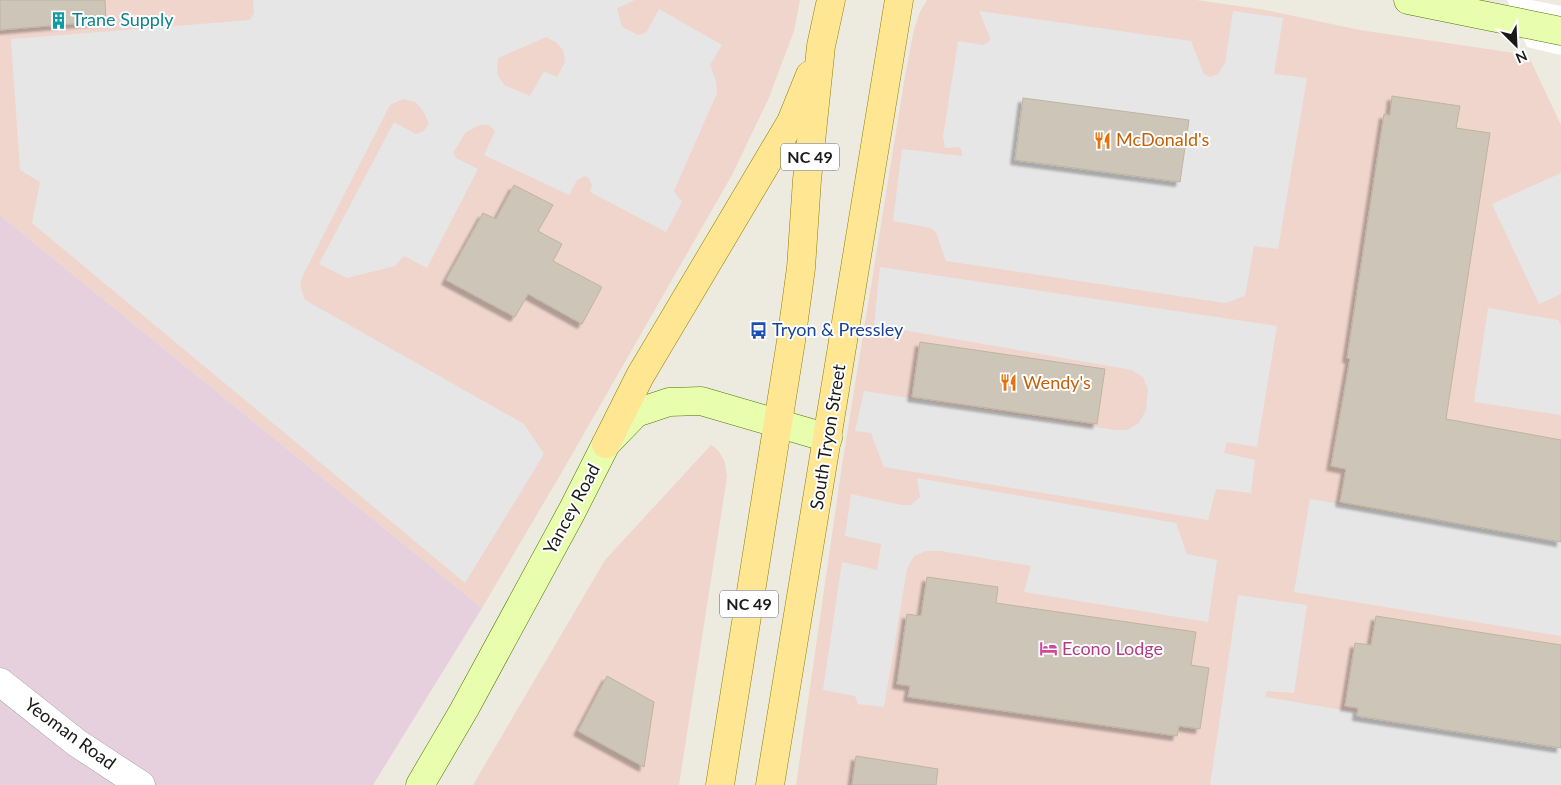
<svg xmlns="http://www.w3.org/2000/svg" width="1561" height="785" viewBox="0 0 1561 785" font-family="Lato,sans-serif">
	<style>
		.commercial { fill: #f0d5cc }
		.industrial { fill: #e7d0de }
		.parking { fill: #e6e6e6; fill-rule: evenodd }
		.pier { fill: #fff }
		.building { fill: #cdc5b8; stroke: #bfb4a1; filter: url(#shadow) }
		.lines { fill: none; stroke-linecap: round; stroke-linejoin: round }
		.street-casing { stroke: #a1a1a1; stroke-width: 29 }
		.secondary-casing { stroke: #4f7300; stroke-width: 29 }
		.primary-casing { stroke: #917e00; stroke-width: 29 }
		.street { stroke: #fff; stroke-width: 28 }
		.secondary { stroke: #e8fdad; stroke-width: 28 }
		.primary { stroke: #ffe692; stroke-width: 28 }
		.labels { text-anchor: middle; stroke-width: 4; stroke-linejoin: round; paint-order: stroke }
		.shield { fill: #fff; stroke: #5f5f5f; stroke-width: 1 }
		.shield-label { font-size: 16px; font-weight: bold; fill: #1a1a1a }
		.culture-label { font-size: 18px; fill: #0d838f; stroke: #fff; text-anchor: start }
		.food-label { font-size: 18px; fill: #c56008; stroke: #fff; text-anchor: start }
		.transit-label { font-size: 18px; fill: #164399; stroke: #fff; text-anchor: start }
		.street-label { font-size: 18px; fill: #1a1a1a; stroke: #fff }
		.hotel-label { font-size: 18px; fill: #b23c85; stroke: #fff; text-anchor: start }
	</style>
	<defs>
		<filter id="shadow"><feDropShadow dx="-4.5" dy="4.5" stdDeviation="1" flood-color="#0004"/></filter>
	</defs>
	<rect width="100%" height="100%" fill="#edebdf"/>
	<g class="commercial">
		<path d="M 0,0 L 800,0 L 794,31 L 768,100 L 732,175 L 562,472 L 482,608 L 0,215 Z"/>
		<path d="M 927,0 L 1196,0 L 1260,9 L 1360,30 L 1528,55 L 1561,125 L 1561,785 L 796,785 L 842,465 L 905,76 L 914,29 L 920,12 Z"/>
		<path d="M 711,445 L 718,450 L 725,462 L 727,477 L 679,785 L 473,785 L 605,560 Z"/>
	</g>
	<path class="industrial" d="M 0,215 L 482,608 L 373,785 L 0,785 Z"/>
	<g class="parking">
		<path d="M 253,0 L 635,0 L 617,8 L 622,27 L 638,35 L 646,33 L 659,9 L 722,45 L 710,65 L 716,81 L 717,93 L 674,191 L 682,202 L 666,232 L 590,192 L 592,185 L 589,178 L 585,176 L 577,180 L 569,195 L 484,155 L 495,131 L 489,125 L 480,125 L 466,132 L 453,153 L 456,158 L 478,169 L 427,268 L 404,256 L 395,266 L 347,278 L 319,264 L 394,122 L 416,134 L 424,131 L 429,123 L 422,109 L 415,102 L 403,99 L 390,105 L 302,277 L 300,285 L 305,300 L 524,424 L 544,454 L 465,583 L 32,223 L 40,182 L 20,170 L 11,39 L 250,20 L 254,13 ZM 546,37 L 556,42 L 563,50 L 565,62 L 557,77 L 544,71 L 530,96 L 504,85 L 497,74 L 498,58 Z"/>
		<path d="M 979,11 L 1191,41 L 1204,74 L 1210,77 L 1218,74 L 1225,63 L 1233,11 L 1283,18 L 1274,74 L 1307,78 L 1278,249 L 1254,246 L 1245,296 L 1225,303 L 946,261 L 936,232 L 931,228 L 893,221 L 902,149 L 962,156 L 962,151 L 959,147 L 945,148 L 943,137 L 958,41 L 983,45 L 989,42 L 990,38 Z"/>
		<path d="M 1561,173 L 1561,294 L 1539,304 L 1492,204 Z"/>
		<path d="M 880,267 L 1277,326 L 1257,447 L 1227,442 L 1224,453 L 1255,460 L 1251,493 L 1216,489 L 1208,520 L 884,467 L 871,433 L 855,431 L 864,391 L 1115,430 L 1127,430 L 1139,423 L 1146,410 L 1148,390 L 1143,377 L 1132,370 L 874,325 Z"/>
		<path d="M 1488,308 L 1558,320 L 1561,326 L 1561,415 L 1474,402 Z"/>
		<path d="M 917,478 L 1176,523 L 1187,554 L 1217,560 L 1208,622 L 1024,592 L 1031,566 L 941,551 L 926,551 L 914,556 L 907,569 L 884,707 L 858,704 L 855,696 L 823,690 L 842,562 L 877,570 L 881,544 L 845,536 L 851,494 L 901,505 L 911,505 L 920,497 Z"/>
		<path d="M 1310,499 L 1561,541 L 1561,636 L 1294,592 Z"/>
		<path d="M 1238,595 L 1307,605 L 1294,693 L 1267,691 L 1265,697 L 1561,747 L 1561,785 L 1210,785 Z"/>
	</g>
	<path class="pier" d="M 1507,0 L 1531,0 L 1561,6 L 1561,55 L 1527,47 Z"/>
	<g class="building">
		<path d="M 0,0 L 105,0 L 106,21 L 0,30 Z"/>
		<path d="M 1392,96 L 1460,106 L 1456,128 L 1490,133 L 1446,419 L 1561,440 L 1561,542 L 1340,502 L 1346,469 L 1331,466 L 1350,359 L 1347,358 L 1384,114 L 1390,115 Z"/>
		<path d="M 1023,98 L 1189,120 L 1180,182 L 1015,160 Z"/>
		<path d="M 514,185 L 553,205 L 538,231 L 562,244 L 553,261 L 602,287 L 582,324 L 528,294 L 515,317 L 446,280 L 483,213 L 496,219 Z"/>
		<path d="M 920,342 L 1105,369 L 1097,424 L 912,397 Z"/>
		<path d="M 927,577 L 998,587 L 996,603 L 1196,632 L 1191,665 L 1209,668 L 1200,729 L 1179,726 L 1177,736 L 908,697 L 910,686 L 897,684 L 907,614 L 921,616 Z"/>
		<path d="M 1376,616 L 1561,645 L 1561,748 L 1357,716 L 1358,708 L 1345,706 L 1355,643 L 1371,645 Z"/>
		<path d="M 607,676 L 654,702 L 644,767 L 578,731 Z"/>
		<path d="M 856,756 L 938,769 L 936,785 L 852,785 Z"/>
	</g>
	<g class="lines">
		<defs>
			<path id="street" d="M 0,682 L 77,743 L 141,785"/>
			<g id="secondary">
				<path d="M 1408,0 L 1561,31"/>
				<path d="M 420,785 L 464,710 L 572,511 L 606,444 L 636,413 L 669,402 L 701,401 L 828,438"/>
			</g>
			<g id="primary">
				<path d="M 606,444 L 640,376 L 791,122 L 810,75"/>
				<path d="M 720,785 L 791,341 L 801,268 L 807,180 L 821,46 L 831,0"/>
				<path d="M 770,785 L 899,0"/>
			</g>
		</defs>
		<use href="#street" class="street-casing"/>
		<use href="#secondary" class="secondary-casing"/>
		<use href="#primary" class="primary-casing"/>
		<use href="#street" class="street"/>
		<use href="#secondary" class="secondary"/>
		<use href="#primary" class="primary"/>
	</g>
	<defs>
		<symbol id="building-bare" viewBox="-9 -9 18 18"><path d="M-4-6H4V6H1V3H-1V6H-4ZM-2.5-4.3h1.7v1.8h-1.7ZM.8-4.3h1.7v1.8H.8ZM-2.5-1h1.7V.8h-1.7ZM.8-1h1.7V.8H.8Z" fill="#0f9aa8" stroke="#fff" stroke-width="2.5" paint-order="stroke"/></symbol>
		<symbol id="restaurant-bare" viewBox="-9 -9 18 18"><path d="M-5-6h1v4h1v-4h1v4h1v-4h1v5L-1.5 .5V6h-2V.5L-5-1ZM5-6V6H3V1.5H1.5Q1.5-4 5-6Z" fill="#e8710a" stroke="#fff" stroke-width="2.5" paint-order="stroke"/></symbol>
		<symbol id="bus-bare" viewBox="-9 -9 18 18"><path d="M-5-6H5V4H4V6H2V4H-2V6H-4V4H-5ZM-3.5-4V0h7V-4ZM-3.5 1.2v1.5H-2V1.2ZM2 1.2v1.5H3.5V1.2Z" fill="#1a4fb4" stroke="#fff" stroke-width="2.5" paint-order="stroke"/></symbol>
		<symbol id="hotel-bare" viewBox="-9 -9 18 18"><path d="M-6-4.5h1.5V1H6V5H4.5V3h-9V5H-6ZM-4 0a1.8 1.8 0 1 1 3.6 0ZM.5 0V-2.5h3Q6-2.5 6 0Z" fill="#d1479c" stroke="#fff" stroke-width="2.5" paint-order="stroke"/></symbol>
	</defs>
	<g fill-rule="evenodd">
		<use href="#building-bare" x="46" y="8" width="25" height="25"/>
		<use href="#restaurant-bare" x="1090" y="128" width="25" height="25"/>
		<use href="#bus-bare" x="746" y="318" width="25" height="25"/>
		<use href="#restaurant-bare" x="996" y="370" width="25" height="25"/>
		<use href="#hotel-bare" x="1036" y="636" width="25" height="25"/>
	</g>
	<g class="labels">
		<g class="shield">
			<rect x="781" y="143.5" width="58" height="27" rx="4"/>
			<rect x="720" y="590.5" width="58" height="27" rx="4"/>
		</g>
		<g class="shield-label">
			<text x="810" y="163">NC 49</text>
			<text x="749" y="610">NC 49</text>
		</g>
		<g class="culture-label">
			<text x="72" y="26">Trane Supply</text>
		</g>
		<g class="food-label">
			<text x="1116" y="146">McDonald's</text>
			<text x="1023" y="389">Wendy's</text>
		</g>
		<g class="transit-label">
			<text x="772" y="336">Tryon &amp; Pressley</text>
		</g>
		<g class="street-label">
			<text transform="translate(828 437) rotate(-81)" y="6">South Tryon Street</text>
			<text transform="translate(572 509) rotate(-62)" y="6">Yancey Road</text>
			<text transform="translate(70 734) rotate(36)" y="6">Yeoman Road</text>
		</g>
		<g class="hotel-label">
			<text x="1062" y="655">Econo Lodge</text>
		</g>
	</g>
	<g transform="translate(1516 45) rotate(156)" stroke="#ffffff" stroke-width="4" paint-order="stroke">
	<path d="M0-4L9 19L0 12L-9 19Z" fill="#1a1a1a"/>
	<text y="-8" font-size="14" font-weight="bold" text-anchor="middle" fill="#1a1a1a">N</text>
	</g>
</svg>
